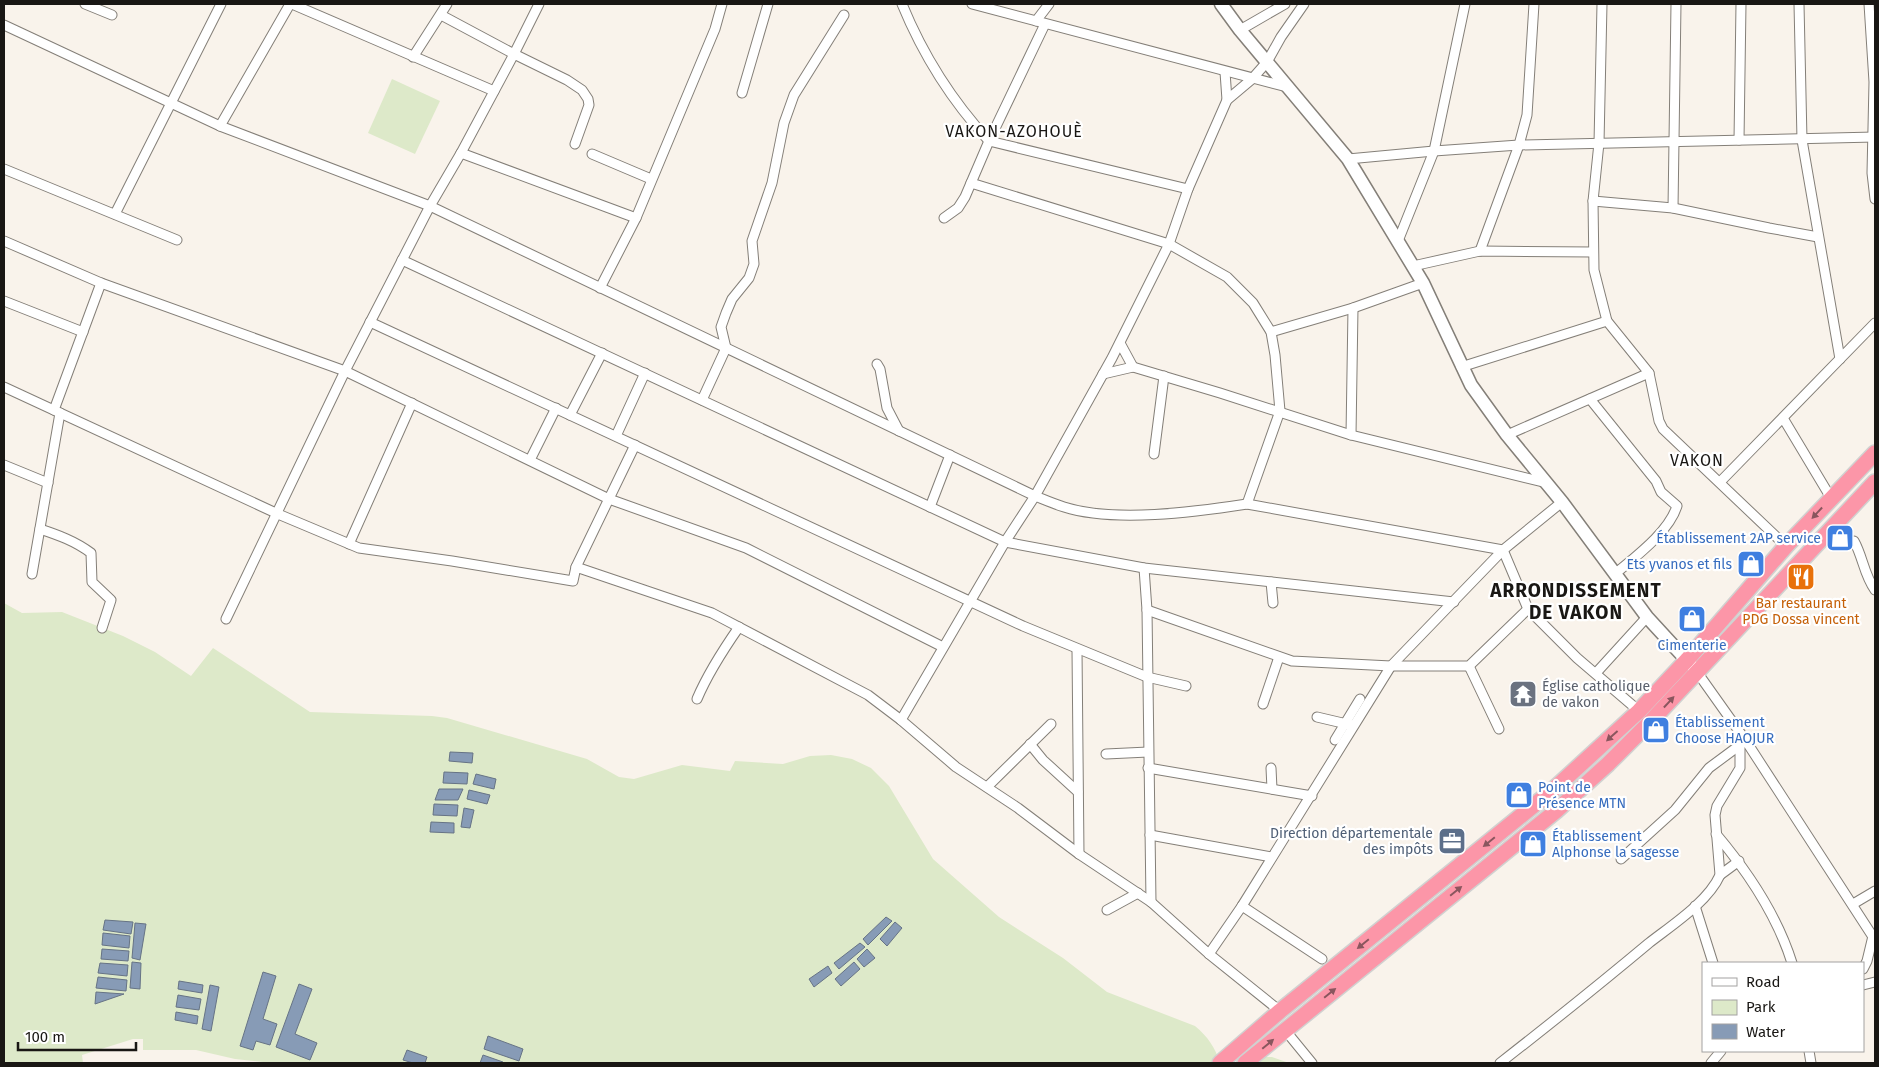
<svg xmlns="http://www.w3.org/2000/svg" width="1879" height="1067" viewBox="0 0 1879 1067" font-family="'Fira Sans',sans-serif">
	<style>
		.green { fill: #dde9c9 }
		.water { fill: #879bb6; stroke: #667385 }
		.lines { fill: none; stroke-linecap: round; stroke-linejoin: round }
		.street-casing { stroke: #847f78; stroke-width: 11 }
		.secondary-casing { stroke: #847f78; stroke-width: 15 }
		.highway-casing { stroke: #d1d1d0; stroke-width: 18 }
		.street { stroke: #fff; stroke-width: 9 }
		.secondary { stroke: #fff; stroke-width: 12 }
		.highway { stroke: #fc96a8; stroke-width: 15 }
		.oneway { fill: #8a565e }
		.labels { text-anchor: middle; stroke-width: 4.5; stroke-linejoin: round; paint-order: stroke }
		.shop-label { font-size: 14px; fill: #366cbe; stroke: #fff; text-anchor: start }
		.food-label { font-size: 14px; fill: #c56008; stroke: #fff }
		.worship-label { font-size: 14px; fill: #5b616d; stroke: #fff; text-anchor: start }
		.service-label { font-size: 14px; fill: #4e5e75; stroke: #fff; text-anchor: end }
		.quarter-label { font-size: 16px; letter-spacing: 1px; fill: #191714; stroke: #fff }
		.district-label { font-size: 19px; font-weight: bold; letter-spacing: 1px; fill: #191714; stroke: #fff }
	</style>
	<rect width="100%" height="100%" fill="#f9f3eb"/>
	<g class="green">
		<path d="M 392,79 L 440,101 L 415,154 L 368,133 Z"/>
		<path d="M 4,603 L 22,613 L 62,612 L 123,636 L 155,652 L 191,676 L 213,648 L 310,712 L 432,716 L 447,718 L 587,759 L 619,777 L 634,779 L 682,765 L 730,771 L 735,761 L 783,764 L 810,756 L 831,755 L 852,759 L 871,768 L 889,786 L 933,859 L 999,917 L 1063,958 L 1107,992 L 1195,1026 C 1208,1037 1215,1047 1220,1063 L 272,1063 L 235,1059 L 196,1050 L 143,1050 L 143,1039 L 133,1039 L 82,1055 L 83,1063 L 4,1063 Z"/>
		<path d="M 1262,1057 L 1272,1057 L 1289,1063 L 1254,1063 Z"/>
	</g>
	<g class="water">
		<path d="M 450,752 L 473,753 L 472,763 L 449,761 Z"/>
		<path d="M 444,772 L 468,773 L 467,784 L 443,783 Z"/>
		<path d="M 476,774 L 496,779 L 494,789 L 473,784 Z"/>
		<path d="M 439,789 L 463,789 L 458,800 L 435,800 Z"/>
		<path d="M 469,790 L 490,795 L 487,804 L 467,799 Z"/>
		<path d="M 434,804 L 458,805 L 457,816 L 433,815 Z"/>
		<path d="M 464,808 L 474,810 L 470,828 L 461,827 Z"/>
		<path d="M 431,822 L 454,823 L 454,833 L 430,832 Z"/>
		<path d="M 886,917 L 892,921 L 868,945 L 863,939 Z"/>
		<path d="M 105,920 L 133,922 L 131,934 L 103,930 Z"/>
		<path d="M 895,922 L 902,928 L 887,946 L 880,939 Z"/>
		<path d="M 135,923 L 146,924 L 140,960 L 132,958 Z"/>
		<path d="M 103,933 L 130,936 L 129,948 L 102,945 Z"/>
		<path d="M 860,943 L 865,947 L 839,969 L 834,963 Z"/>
		<path d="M 102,949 L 129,951 L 128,961 L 101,959 Z"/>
		<path d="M 867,949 L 875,958 L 864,967 L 857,959 Z"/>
		<path d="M 132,962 L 141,963 L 140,989 L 130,988 Z"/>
		<path d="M 854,962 L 860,969 L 841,986 L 835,979 Z"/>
		<path d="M 100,963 L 128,965 L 127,976 L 98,973 Z"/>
		<path d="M 828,966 L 832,973 L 814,987 L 809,979 Z"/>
		<path d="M 263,972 L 276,976 L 263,1019 L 277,1024 L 270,1045 L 256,1041 L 253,1050 L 240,1046 Z"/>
		<path d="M 98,977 L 127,980 L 126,991 L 96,988 Z"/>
		<path d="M 179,981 L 203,985 L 202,993 L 178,989 Z"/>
		<path d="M 299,984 L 312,989 L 295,1034 L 317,1043 L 310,1060 L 276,1047 Z"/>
		<path d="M 210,985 L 219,987 L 211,1031 L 202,1029 Z"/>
		<path d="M 96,992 L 124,994 L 95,1004 Z"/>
		<path d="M 178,995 L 201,999 L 199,1010 L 176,1007 Z"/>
		<path d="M 176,1012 L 198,1016 L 197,1024 L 175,1020 Z"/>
		<path d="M 488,1036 L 523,1049 L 519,1061 L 484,1049 Z"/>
		<path d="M 407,1050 L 427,1057 L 425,1063 L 413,1063 L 403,1060 Z"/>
		<path d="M 483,1055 L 503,1062 L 503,1063 L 480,1063 Z"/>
	</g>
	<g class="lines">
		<defs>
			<g id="street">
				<path d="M 85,4 L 112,15"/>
				<path d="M 292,4 L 494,91"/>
				<path d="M 902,4 C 923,55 951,100 989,141 L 1188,189"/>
				<path d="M 972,4 L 1287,87"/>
				<path d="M 1602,4 L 1599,143 L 1593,201 L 1594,270 L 1607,321 L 1649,373 L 1659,421 L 1663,429 L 1786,546"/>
				<path d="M 1799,4 L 1802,140 L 1840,359"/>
				<path d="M 1869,4 L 1874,82 L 1872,173 L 1875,199"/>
				<path d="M 441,15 L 514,54 L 567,80 L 582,90 L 588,99 L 589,105 L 575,144"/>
				<path d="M 1036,21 L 1049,4"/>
				<path d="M 4,25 L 220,126 L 430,206 L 1035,496 C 1045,500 1054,504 1064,507 C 1114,523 1195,512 1247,504 L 1503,550 L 1528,609 L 1577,658 L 1639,711"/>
				<path d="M 1240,30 L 1285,4"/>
				<path d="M 413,57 L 447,4"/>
				<path d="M 1225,72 L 1227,100"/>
				<path d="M 742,93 L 768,4"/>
				<path d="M 220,126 L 290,4"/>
				<path d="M 1739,140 L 1741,4"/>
				<path d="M 461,153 L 636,218"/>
				<path d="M 592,154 L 651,179"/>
				<path d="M 1348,159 L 1434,151 L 1519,145 L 1875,137"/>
				<path d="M 4,169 L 177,240"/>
				<path d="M 971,183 L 1169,244 L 1227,277 L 1253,303 L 1271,332 L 1275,355 L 1280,411 L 1247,504"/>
				<path d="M 1593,201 L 1673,208 L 1769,228 L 1818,237"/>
				<path d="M 1673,208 L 1676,4"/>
				<path d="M 115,214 L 221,4"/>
				<path d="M 944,218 L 958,208 L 965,197 L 989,141 L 1045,24"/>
				<path d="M 4,241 L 101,283 L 345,371 L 609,499 L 746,548 L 943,647"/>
				<path d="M 1398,241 L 1434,151 L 1465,4"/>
				<path d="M 1480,251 L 1519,145 L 1527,115 L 1534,4"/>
				<path d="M 402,260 L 1005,542 L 1144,568 L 1454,602"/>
				<path d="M 1413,266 L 1480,251 L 1593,252"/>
				<path d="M 600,288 L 636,218 L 715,29 L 722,4"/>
				<path d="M 4,301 L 83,332"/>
				<path d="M 370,322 L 1023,626 L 1147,677 L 1186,686"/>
				<path d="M 1271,332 L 1353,308 L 1423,283"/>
				<path d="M 1120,343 L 1133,367"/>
				<path d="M 877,364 L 880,369 L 887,408 L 899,431"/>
				<path d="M 1461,367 L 1607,321"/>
				<path d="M 1103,374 L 1133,367 L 1220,393 L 1351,435 L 1547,483"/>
				<path d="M 4,387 L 278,514 L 359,548 L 452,561 L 573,581 L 576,567 L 712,613 L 868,695 L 901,720 L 956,767 L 1018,808 L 1079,854 L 1151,902 L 1209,954 L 1280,1011"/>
				<path d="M 1590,399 L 1656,481 L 1661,492 L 1677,506 C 1669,532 1635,557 1615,574"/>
				<path d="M 702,400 L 726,348 L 721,327 L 726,313 L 732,299 L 749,278 L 754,264 L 752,241 L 772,183 L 784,123 L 794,95 L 844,15"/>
				<path d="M 54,410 L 101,283"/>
				<path d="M 570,415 L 602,353"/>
				<path d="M 1783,418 L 1831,498"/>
				<path d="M 1351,435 L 1353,308"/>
				<path d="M 1507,435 L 1649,373"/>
				<path d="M 616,436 L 645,373"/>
				<path d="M 1154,454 L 1164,376"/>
				<path d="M 530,460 L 556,408"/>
				<path d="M 4,465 L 48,483"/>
				<path d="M 1720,482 L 1875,323"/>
				<path d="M 930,507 L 950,455"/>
				<path d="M 40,529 C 58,535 75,541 91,553 L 92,582 L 111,600 L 102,628"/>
				<path d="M 1854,541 C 1863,557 1864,575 1875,590"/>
				<path d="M 349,544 L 412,403"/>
				<path d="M 576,567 L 635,445"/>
				<path d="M 1144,568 L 1147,610 L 1151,902"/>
				<path d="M 32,574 L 60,413"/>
				<path d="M 1271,582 L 1273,603"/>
				<path d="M 1147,610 L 1292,661 L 1391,666 L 1469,666 L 1528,609"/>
				<path d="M 226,619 L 345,371 L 430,206 L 461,153 L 514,54 L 539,4"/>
				<path d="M 1077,650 L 1079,854"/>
				<path d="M 1469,666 L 1499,729"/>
				<path d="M 1697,672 L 1746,741 L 1875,940"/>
				<path d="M 1596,673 L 1647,617"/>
				<path d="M 697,699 C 708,673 723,650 739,627"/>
				<path d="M 1263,704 L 1279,657"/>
				<path d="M 1317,717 L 1351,725"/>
				<path d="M 901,720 L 1005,542 L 1035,496 L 1112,358 L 1169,244 L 1188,189 L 1227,100 L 1252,79 L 1267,62 L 1281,37 L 1304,4"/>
				<path d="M 1335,740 L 1360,699"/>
				<path d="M 1030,744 L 1043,760 L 1078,792"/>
				<path d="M 1106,754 L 1148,752"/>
				<path d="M 1148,768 L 1312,796"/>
				<path d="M 1271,768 L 1272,789"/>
				<path d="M 987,787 L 1051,724"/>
				<path d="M 1716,834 C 1748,872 1777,915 1792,963"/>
				<path d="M 1150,835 L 1272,857"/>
				<path d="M 1621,859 L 1675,810 L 1709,768 L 1740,745"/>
				<path d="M 1720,875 L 1739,861"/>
				<path d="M 1853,904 L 1875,891"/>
				<path d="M 1242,906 L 1322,959"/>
				<path d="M 1695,906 L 1713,963"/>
				<path d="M 1107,910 L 1138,893"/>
				<path d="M 1209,954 L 1242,906 L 1391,666 L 1503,550 L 1562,502"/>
				<path d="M 1863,969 L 1867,961 L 1873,936"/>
				<path d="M 1863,985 L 1875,982"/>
				<path d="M 1285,1030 L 1312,1063"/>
				<path d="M 1809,1051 L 1811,1063"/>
				<path d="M 1500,1063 C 1550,1024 1600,984 1649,943 C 1672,925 1708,902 1720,875 L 1715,815 L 1717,806 L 1740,768 L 1740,745 L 1746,741"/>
				<path d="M 1711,1063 L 1721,1051"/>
			</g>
			<path id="secondary" d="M 1221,4 L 1240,30 L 1348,159 L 1423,283 L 1471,385 L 1507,435 L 1562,502 L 1647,617 L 1692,666"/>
			<g id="highway">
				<path d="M 1220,1063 L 1280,1011 L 1554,789 L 1639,711 L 1687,660 L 1786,546 L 1875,453"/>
				<path d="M 1245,1063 L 1556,811 L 1608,764 L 1652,720 L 1875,482"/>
			</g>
		</defs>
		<use href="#street" class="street-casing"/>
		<use href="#secondary" class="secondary-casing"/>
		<use href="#highway" class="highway-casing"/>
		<use href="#street" class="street"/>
		<use href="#secondary" class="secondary"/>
		<use href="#highway" class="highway"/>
	</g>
	<defs><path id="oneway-solid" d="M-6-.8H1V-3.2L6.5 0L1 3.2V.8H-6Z" transform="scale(1.25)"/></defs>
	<g class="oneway">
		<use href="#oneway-solid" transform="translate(1817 513) rotate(133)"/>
		<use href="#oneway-solid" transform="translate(1669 702) rotate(-47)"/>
		<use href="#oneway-solid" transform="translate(1612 736) rotate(138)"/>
		<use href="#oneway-solid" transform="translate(1489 842) rotate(141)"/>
		<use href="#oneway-solid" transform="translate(1456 891) rotate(-39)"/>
		<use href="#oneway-solid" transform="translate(1363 944) rotate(141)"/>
		<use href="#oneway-solid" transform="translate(1330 993) rotate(-39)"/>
		<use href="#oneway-solid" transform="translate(1268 1044) rotate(-40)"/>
	</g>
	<defs>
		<symbol id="shop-square" viewBox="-11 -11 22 22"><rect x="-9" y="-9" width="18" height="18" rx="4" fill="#3f7fe0" stroke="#fff"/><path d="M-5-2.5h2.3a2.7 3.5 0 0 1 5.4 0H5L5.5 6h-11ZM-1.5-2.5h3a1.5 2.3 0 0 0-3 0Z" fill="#fff"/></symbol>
		<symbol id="restaurant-square" viewBox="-11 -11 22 22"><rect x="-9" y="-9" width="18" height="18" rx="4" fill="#e8710a" stroke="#fff"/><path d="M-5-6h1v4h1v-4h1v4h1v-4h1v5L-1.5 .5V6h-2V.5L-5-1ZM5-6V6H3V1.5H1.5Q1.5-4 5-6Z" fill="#fff"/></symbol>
		<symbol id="temple-square" viewBox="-11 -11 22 22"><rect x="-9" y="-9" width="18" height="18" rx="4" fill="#6b7280" stroke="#fff"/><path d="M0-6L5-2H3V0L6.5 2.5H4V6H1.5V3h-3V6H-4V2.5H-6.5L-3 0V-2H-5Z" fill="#fff"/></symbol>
		<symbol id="office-square" viewBox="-11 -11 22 22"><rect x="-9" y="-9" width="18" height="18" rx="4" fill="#5c6f8a" stroke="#fff"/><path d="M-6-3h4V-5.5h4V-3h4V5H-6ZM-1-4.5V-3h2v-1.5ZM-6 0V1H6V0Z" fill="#fff"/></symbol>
	</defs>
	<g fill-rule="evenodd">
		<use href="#shop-square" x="1824" y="522" width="32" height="32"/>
		<use href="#shop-square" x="1735" y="548" width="32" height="32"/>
		<use href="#restaurant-square" x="1785" y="561" width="32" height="32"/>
		<use href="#shop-square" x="1676" y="603" width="32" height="32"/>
		<use href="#temple-square" x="1507" y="678" width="32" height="32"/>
		<use href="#shop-square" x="1640" y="714" width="32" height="32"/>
		<use href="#shop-square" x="1503" y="779" width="32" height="32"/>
		<use href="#office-square" x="1436" y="825" width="32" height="32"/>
		<use href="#shop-square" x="1517" y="828" width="32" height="32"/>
	</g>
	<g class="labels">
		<g class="shop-label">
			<text x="1821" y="543" text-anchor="end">Établissement 2AP service</text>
			<text x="1732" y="569" text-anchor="end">Ets yvanos et fils</text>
			<text x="1692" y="650" text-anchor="middle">Cimenterie</text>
			<text x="1675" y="727">Établissement<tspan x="1675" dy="16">Choose HAOJUR</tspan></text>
			<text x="1538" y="792">Point de<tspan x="1538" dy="16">Présence MTN</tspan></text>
			<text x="1552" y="841">Établissement<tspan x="1552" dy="16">Alphonse la sagesse</tspan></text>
		</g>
		<g class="food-label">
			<text x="1801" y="608">Bar restaurant<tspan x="1801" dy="16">PDG Dossa vincent</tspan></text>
		</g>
		<g class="worship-label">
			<text x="1542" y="691">Église catholique<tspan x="1542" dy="16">de vakon</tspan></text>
		</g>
		<g class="service-label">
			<text x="1433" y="838">Direction départementale<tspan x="1433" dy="16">des impôts</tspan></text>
		</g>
		<g class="quarter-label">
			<text x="1014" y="137">VAKON-AZOHOUÈ</text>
			<text x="1697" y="466">VAKON</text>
		</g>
		<g class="district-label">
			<text x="1576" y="597">ARRONDISSEMENT<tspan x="1576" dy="22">DE VAKON</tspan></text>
		</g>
	</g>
	<rect width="1879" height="1067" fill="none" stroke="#191714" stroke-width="10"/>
	<rect x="1702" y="962" width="162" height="90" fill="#ffffff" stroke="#a3a2a1"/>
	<rect x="1712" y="978" width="25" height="8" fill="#ffffff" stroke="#a3a2a1"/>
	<text x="1746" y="987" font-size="15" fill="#191714">Road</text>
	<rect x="1712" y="1000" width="25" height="15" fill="#dde9c9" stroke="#a3a2a1"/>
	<text x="1746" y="1012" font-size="15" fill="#191714">Park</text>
	<rect x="1712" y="1024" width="25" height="15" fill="#879bb6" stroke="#a3a2a1"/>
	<text x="1746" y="1037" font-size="15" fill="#191714">Water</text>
	<path d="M18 1042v8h118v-8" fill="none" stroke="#191714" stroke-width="2.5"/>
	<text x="25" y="1042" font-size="15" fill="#191714" stroke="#ffffff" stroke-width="4" paint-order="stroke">100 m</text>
</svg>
